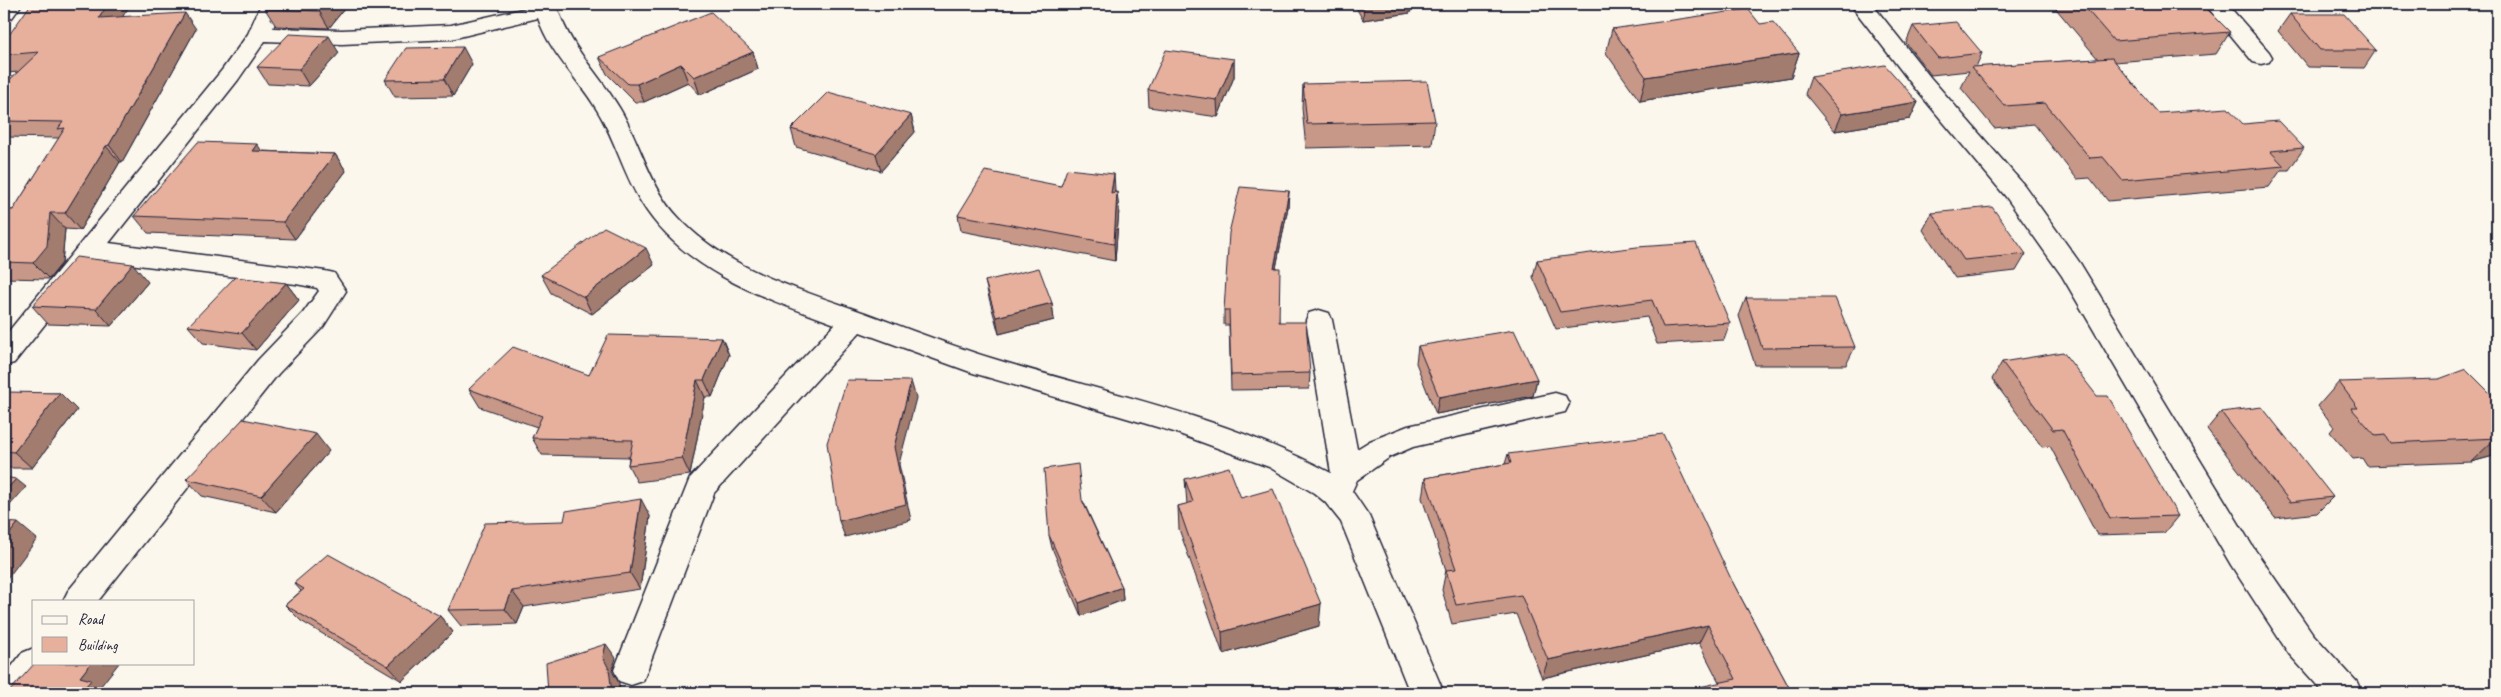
<svg xmlns="http://www.w3.org/2000/svg" width="2501" height="697" viewBox="0 0 2501 697" font-family="Caveat,sans-serif">
	<style>
		.lines { fill: none; stroke-linecap: round; stroke-linejoin: round }
		.street-casing { stroke: #22223b; stroke-width: 3 }
		.street { fill: #fbf7ec; fill-rule: evenodd }
		.wall { fill: #c79787; stroke: #22223b }
		.shaded-wall { fill: #a27b6e; stroke: #22223b }
		.building { fill: #e7b09d; stroke: #22223b }
	</style>
	<rect width="100%" height="100%" fill="#fbf7ec"/>
	<filter id="ink" filterUnits="userSpaceOnUse"><feTurbulence type="fractalNoise" baseFrequency=".02" numOctaves="2"/><feDisplacementMap in="SourceGraphic" scale="10" xChannelSelector="R" yChannelSelector="G"/><feConvolveMatrix kernelMatrix="1 2 1 2 8 2 1 2 1" color-interpolation-filters="sRGB"/></filter>
	<g filter="url(#ink)">
		<g class="lines">
			<defs>
				<g id="street">
					<path d="M 4,4 L 22,4 L 12,18 L 4,19 Z"/>
					<path d="M 261,4 L 283,4 L 273,28 L 342,30 L 451,25 L 535,6 L 534,4 L 556,4 C 570,49 597,70 620,109 C 641,144 650,188 679,218 C 727,270 801,290 865,313 C 906,328 949,345 991,358 C 1105,393 1225,416 1331,473 L 1306,320 L 1309,313 L 1319,310 L 1329,313 L 1332,320 L 1357,449 L 1370,441 L 1408,426 L 1555,393 L 1565,396 L 1569,404 L 1565,412 L 1413,447 L 1390,457 L 1357,480 L 1352,491 L 1369,516 L 1444,693 L 1410,693 L 1341,522 L 1325,502 L 1314,493 L 1269,467 L 1174,432 L 973,373 L 860,332 L 714,493 L 643,681 L 631,685 L 619,681 L 614,670 L 690,478 L 835,324 C 764,298 683,271 641,202 C 623,173 615,139 597,110 C 579,79 550,54 538,18 L 451,39 L 342,44 L 265,41 L 238,80 L 109,243 L 325,271 L 334,273 L 346,291 L 323,327 L 278,374 L 98,601 L 63,601 L 68,591 L 258,360 L 303,313 L 319,291 L 317,288 L 296,284 L 96,260 L 14,363 L 4,366 L 4,337 L 222,70 L 248,34 Z"/>
					<path d="M 1850,4 L 1872,4 L 1930,77 L 2024,185 L 2080,263 L 2253,547 L 2313,634 L 2357,682 L 2362,693 L 2324,693 L 2289,654 L 2231,565 L 2062,276 L 2006,197 L 1914,87 Z"/>
					<path d="M 2205,4 L 2227,4 L 2269,52 L 2272,57 L 2269,62 L 2261,64 L 2253,62 Z"/>
					<path d="M 34,648 L 34,663 L 50,663 L 31,693 L 4,693 L 4,677 L 22,653 Z"/>
				</g>
			</defs>
			<use href="#street" class="street-casing"/>
			<use href="#street" class="street"/>
		</g>
		<g class="wall">
			<path d="M 131,4 L 122,16 L 196,29 L 122,162 L 120,162 L 80,230 L 65,229 L 62,263 L 49,279 L 4,278 L 4,210 L 13,210 L 59,138 L 4,137 L 4,85 L 18,72 L 8,73 L 4,68 L 4,42 Z"/>
			<path d="M 348,4 L 329,28 L 276,26 L 265,9 Z"/>
			<path d="M 1354,4 L 1411,4 L 1410,13 L 1363,20 Z"/>
			<path d="M 2052,4 L 2202,4 L 2230,32 L 2216,54 L 2115,62 L 2158,113 L 2243,124 L 2304,148 L 2289,170 L 2281,170 L 2269,187 L 2108,201 L 2090,178 L 2077,179 L 2034,124 L 1994,128 L 1961,88 L 1969,71 L 1931,75 L 1906,43 L 1913,26 L 1982,53 L 1976,67 L 2098,59 Z"/>
			<path d="M 2290,14 L 2376,50 L 2364,68 L 2308,67 L 2278,31 Z"/>
			<path d="M 1760,24 L 1799,53 L 1791,77 L 1640,101 L 1606,53 L 1612,29 Z"/>
			<path d="M 753,52 L 758,69 L 700,95 L 688,82 L 644,102 L 635,102 L 607,74 L 599,57 Z"/>
			<path d="M 339,53 L 309,86 L 268,84 L 257,67 Z"/>
			<path d="M 1234,59 L 1234,77 L 1218,117 L 1149,107 L 1148,90 Z"/>
			<path d="M 472,64 L 453,96 L 395,97 L 385,80 Z"/>
			<path d="M 1811,77 L 1918,102 L 1910,119 L 1835,131 L 1805,94 Z"/>
			<path d="M 1303,84 L 1435,121 L 1432,145 L 1306,148 L 1302,108 Z"/>
			<path d="M 911,115 L 915,132 L 881,171 L 796,147 L 791,129 Z"/>
			<path d="M 262,151 L 335,154 L 346,171 L 295,239 L 148,233 L 134,216 Z"/>
			<path d="M 1061,186 L 1115,190 L 1115,192 L 1119,209 L 1115,261 L 961,231 L 958,215 Z"/>
			<path d="M 1289,191 L 1288,207 L 1276,268 L 1279,322 L 1310,373 L 1309,389 L 1231,390 L 1229,325 L 1224,325 L 1224,310 Z"/>
			<path d="M 1932,213 L 2026,254 L 2016,271 L 1955,278 L 1923,230 Z"/>
			<path d="M 1537,260 L 1730,323 L 1724,340 L 1657,344 L 1647,317 L 1556,329 L 1533,277 Z"/>
			<path d="M 654,265 L 592,314 L 551,293 L 541,275 Z"/>
			<path d="M 985,281 L 1052,303 L 1054,320 L 999,334 L 989,298 Z"/>
			<path d="M 148,282 L 111,326 L 48,324 L 32,306 Z"/>
			<path d="M 286,283 L 299,300 L 256,350 L 203,343 L 188,326 Z"/>
			<path d="M 1746,298 L 1855,347 L 1846,365 L 1755,365 L 1739,316 Z"/>
			<path d="M 722,338 L 729,355 L 712,397 L 705,397 L 690,475 L 637,482 L 628,465 L 629,457 L 542,455 L 532,438 L 537,427 L 480,407 L 469,389 L 589,375 Z"/>
			<path d="M 1418,346 L 1537,379 L 1533,396 L 1436,414 L 1416,363 Z"/>
			<path d="M 2002,362 L 2178,516 L 2164,533 L 2097,535 L 2050,446 L 2042,447 L 1992,379 Z"/>
			<path d="M 2339,382 L 2497,400 L 2497,455 L 2471,462 L 2367,466 L 2362,458 L 2353,459 L 2330,432 L 2334,427 L 2318,406 Z"/>
			<path d="M 60,393 L 77,410 L 32,468 L 4,468 L 4,394 Z"/>
			<path d="M 2221,412 L 2333,497 L 2317,513 L 2275,518 L 2207,429 Z"/>
			<path d="M 329,451 L 276,512 L 202,496 L 186,479 Z"/>
			<path d="M 1508,454 L 1732,581 L 1792,693 L 1719,682 L 1699,643 L 1542,678 L 1516,614 L 1452,624 L 1442,590 L 1446,570 L 1422,498 L 1425,478 L 1505,464 Z"/>
			<path d="M 1185,479 L 1241,498 L 1319,626 L 1223,654 L 1179,529 L 1178,506 L 1187,504 Z"/>
			<path d="M 1083,501 L 1122,587 L 1123,600 L 1081,616 L 1052,548 L 1049,535 Z"/>
			<path d="M 650,516 L 640,589 L 524,607 L 517,624 L 461,626 L 448,610 L 564,521 Z"/>
			<path d="M 294,583 L 440,616 L 453,632 L 402,681 L 301,621 L 285,605 L 301,591 Z"/>
		</g>
		<g class="shaded-wall">
			<path d="M 108,4 L 131,4 L 111,34 L 99,18 Z"/>
			<path d="M 325,4 L 348,4 L 329,28 L 319,11 Z"/>
			<path d="M 1364,4 L 1411,4 L 1410,13 L 1363,20 Z"/>
			<path d="M 185,13 L 196,29 L 122,162 L 109,145 Z"/>
			<path d="M 329,36 L 339,53 L 309,86 L 299,69 Z"/>
			<path d="M 463,47 L 472,64 L 453,96 L 444,79 Z"/>
			<path d="M 753,52 L 758,69 L 700,95 L 694,77 Z"/>
			<path d="M 1799,53 L 1791,77 L 1640,101 L 1646,77 Z"/>
			<path d="M 1234,59 L 1234,77 L 1218,117 L 1217,100 Z"/>
			<path d="M 681,64 L 688,82 L 644,102 L 637,84 Z"/>
			<path d="M 1918,102 L 1910,119 L 1835,131 L 1842,114 Z"/>
			<path d="M 911,115 L 915,132 L 881,171 L 876,154 Z"/>
			<path d="M 257,144 L 269,161 L 252,151 Z"/>
			<path d="M 106,146 L 120,162 L 80,230 L 65,213 Z"/>
			<path d="M 335,154 L 346,171 L 295,239 L 283,222 Z"/>
			<path d="M 1114,174 L 1115,190 L 1113,209 L 1111,193 Z"/>
			<path d="M 1289,191 L 1288,207 L 1273,283 L 1274,268 Z"/>
			<path d="M 1117,192 L 1119,209 L 1115,261 L 1114,244 Z"/>
			<path d="M 50,213 L 65,229 L 62,263 L 49,279 L 33,263 Z"/>
			<path d="M 646,248 L 654,265 L 592,314 L 584,297 Z"/>
			<path d="M 133,264 L 148,282 L 111,326 L 96,309 Z"/>
			<path d="M 286,283 L 299,300 L 256,350 L 242,333 Z"/>
			<path d="M 1052,303 L 1054,320 L 999,334 L 996,317 Z"/>
			<path d="M 722,338 L 729,355 L 712,397 L 704,380 Z"/>
			<path d="M 1537,379 L 1533,396 L 1436,414 L 1439,397 Z"/>
			<path d="M 697,380 L 705,397 L 690,475 L 682,458 Z"/>
			<path d="M 911,381 L 916,398 L 899,464 L 911,520 L 845,537 L 839,521 L 894,447 Z"/>
			<path d="M 60,393 L 77,410 L 32,468 L 14,452 Z"/>
			<path d="M 316,434 L 329,451 L 276,512 L 261,496 Z"/>
			<path d="M 2497,438 L 2497,455 L 2471,462 L 2495,439 Z"/>
			<path d="M 16,479 L 26,487 L 4,512 L 4,492 Z"/>
			<path d="M 641,499 L 650,516 L 640,589 L 630,573 Z"/>
			<path d="M 18,523 L 37,539 L 4,583 L 4,541 Z"/>
			<path d="M 1122,587 L 1123,600 L 1081,616 L 1079,603 Z"/>
			<path d="M 512,591 L 524,607 L 517,624 L 505,609 Z"/>
			<path d="M 1321,604 L 1319,626 L 1223,654 L 1222,632 Z"/>
			<path d="M 440,616 L 453,632 L 402,681 L 388,666 Z"/>
			<path d="M 1708,625 L 1699,643 L 1542,678 L 1548,660 Z"/>
			<path d="M 606,644 L 616,658 L 612,671 L 619,683 L 620,693 L 612,693 L 603,657 Z"/>
			<path d="M 91,663 L 119,663 L 100,687 L 107,693 L 80,693 L 80,677 Z"/>
		</g>
		<g class="building">
			<path d="M 31,4 L 108,4 L 99,18 L 185,13 L 109,145 L 106,146 L 65,213 L 50,213 L 47,246 L 33,263 L 4,262 L 4,210 L 13,210 L 65,128 L 58,129 L 63,122 L 4,121 L 4,85 L 39,52 L 4,55 L 4,42 Z"/>
			<path d="M 269,4 L 325,4 L 319,11 L 265,9 Z"/>
			<path d="M 2082,4 L 2202,4 L 2230,32 L 2114,41 Z"/>
			<path d="M 1748,9 L 1760,24 L 1773,22 L 1799,53 L 1646,77 L 1612,29 Z"/>
			<path d="M 711,12 L 753,52 L 694,77 L 681,64 L 637,84 L 628,84 L 599,57 Z"/>
			<path d="M 2290,14 L 2344,14 L 2376,50 L 2320,50 Z"/>
			<path d="M 1956,22 L 1982,53 L 1938,58 L 1913,26 Z"/>
			<path d="M 289,34 L 329,36 L 299,69 L 257,67 Z"/>
			<path d="M 463,47 L 444,79 L 385,80 L 406,48 Z"/>
			<path d="M 1166,50 L 1234,59 L 1217,100 L 1148,90 Z"/>
			<path d="M 2112,58 L 2158,113 L 2228,108 L 2243,124 L 2278,121 L 2304,148 L 2270,151 L 2284,166 L 2122,180 L 2103,157 L 2090,158 L 2045,103 L 2005,106 L 1971,67 Z"/>
			<path d="M 1885,65 L 1918,102 L 1842,114 L 1811,77 Z"/>
			<path d="M 1427,81 L 1435,121 L 1307,124 L 1303,84 Z"/>
			<path d="M 828,92 L 911,115 L 876,154 L 791,129 Z"/>
			<path d="M 198,142 L 257,144 L 252,151 L 335,154 L 283,222 L 134,216 Z"/>
			<path d="M 1067,169 L 1114,174 L 1111,193 L 1117,192 L 1114,244 L 958,215 L 985,171 L 1061,186 Z"/>
			<path d="M 1240,187 L 1289,191 L 1274,268 L 1280,268 L 1279,322 L 1306,322 L 1310,373 L 1231,375 L 1229,310 L 1224,310 L 1229,233 Z"/>
			<path d="M 1992,207 L 2026,254 L 1964,260 L 1932,213 Z"/>
			<path d="M 604,227 L 646,248 L 584,297 L 541,275 Z"/>
			<path d="M 1696,243 L 1730,323 L 1663,327 L 1652,300 L 1560,312 L 1537,260 L 1637,247 Z"/>
			<path d="M 76,257 L 133,264 L 96,309 L 32,306 Z"/>
			<path d="M 1039,268 L 1052,303 L 996,317 L 985,281 Z"/>
			<path d="M 235,277 L 286,283 L 242,333 L 188,326 Z"/>
			<path d="M 1746,298 L 1835,298 L 1855,347 L 1762,348 Z"/>
			<path d="M 1514,330 L 1537,379 L 1439,397 L 1418,346 Z"/>
			<path d="M 608,335 L 722,338 L 704,380 L 697,380 L 682,458 L 628,465 L 633,440 L 532,438 L 542,416 L 469,389 L 513,347 L 589,375 Z"/>
			<path d="M 2063,352 L 2097,396 L 2108,396 L 2178,516 L 2110,518 L 2062,429 L 2053,430 L 2002,362 Z"/>
			<path d="M 2466,369 L 2497,400 L 2497,438 L 2390,443 L 2385,435 L 2376,436 L 2351,408 L 2358,408 L 2339,382 L 2439,379 Z"/>
			<path d="M 847,380 L 911,381 L 894,447 L 906,504 L 839,521 L 827,443 Z"/>
			<path d="M 6,392 L 60,393 L 14,452 L 4,451 L 4,394 Z"/>
			<path d="M 2262,407 L 2333,497 L 2290,502 L 2221,412 Z"/>
			<path d="M 243,419 L 316,434 L 261,496 L 186,479 Z"/>
			<path d="M 1663,434 L 1732,581 L 1792,693 L 1672,693 L 1736,679 L 1708,625 L 1548,660 L 1521,595 L 1456,605 L 1446,570 L 1456,569 L 1425,478 L 1511,463 L 1508,454 Z"/>
			<path d="M 1078,464 L 1082,500 L 1122,587 L 1079,603 L 1049,535 L 1044,469 Z"/>
			<path d="M 1229,467 L 1241,498 L 1273,489 L 1321,604 L 1222,632 L 1178,506 L 1193,502 L 1185,479 Z"/>
			<path d="M 4,477 L 16,479 L 4,492 Z"/>
			<path d="M 641,499 L 630,573 L 512,591 L 505,609 L 448,610 L 485,523 L 564,521 L 566,511 Z"/>
			<path d="M 4,522 L 18,523 L 4,541 Z"/>
			<path d="M 328,554 L 440,616 L 388,666 L 285,605 L 304,589 L 294,583 Z"/>
			<path d="M 606,644 L 603,657 L 609,669 L 612,693 L 548,693 L 546,663 Z"/>
			<path d="M 35,663 L 91,663 L 80,677 L 91,680 L 80,693 L 8,693 Z"/>
			<path d="M 2163,691 L 2253,691 L 2254,693 L 2164,693 Z"/>
		</g>
	</g>
	<rect width="2501" height="697" fill="none" stroke="#fbf7ec" stroke-width="20"/>
	<rect x="10" y="10" width="2481" height="677" fill="none" stroke="#22223b" stroke-width="2" filter="url(#ink)"/>
	<rect x="32" y="600" width="162" height="65" fill="#fbf7ec" stroke="#a4a2a5"/>
	<rect x="42" y="616" width="25" height="8" fill="#fbf7ec" stroke="#a4a2a5"/>
	<text x="78" y="624" font-size="15" fill="#22223b">Road</text>
	<rect x="42" y="637" width="25" height="15" fill="#e7b09d" stroke="#a4a2a5"/>
	<text x="78" y="650" font-size="15" fill="#22223b">Building</text>
</svg>
